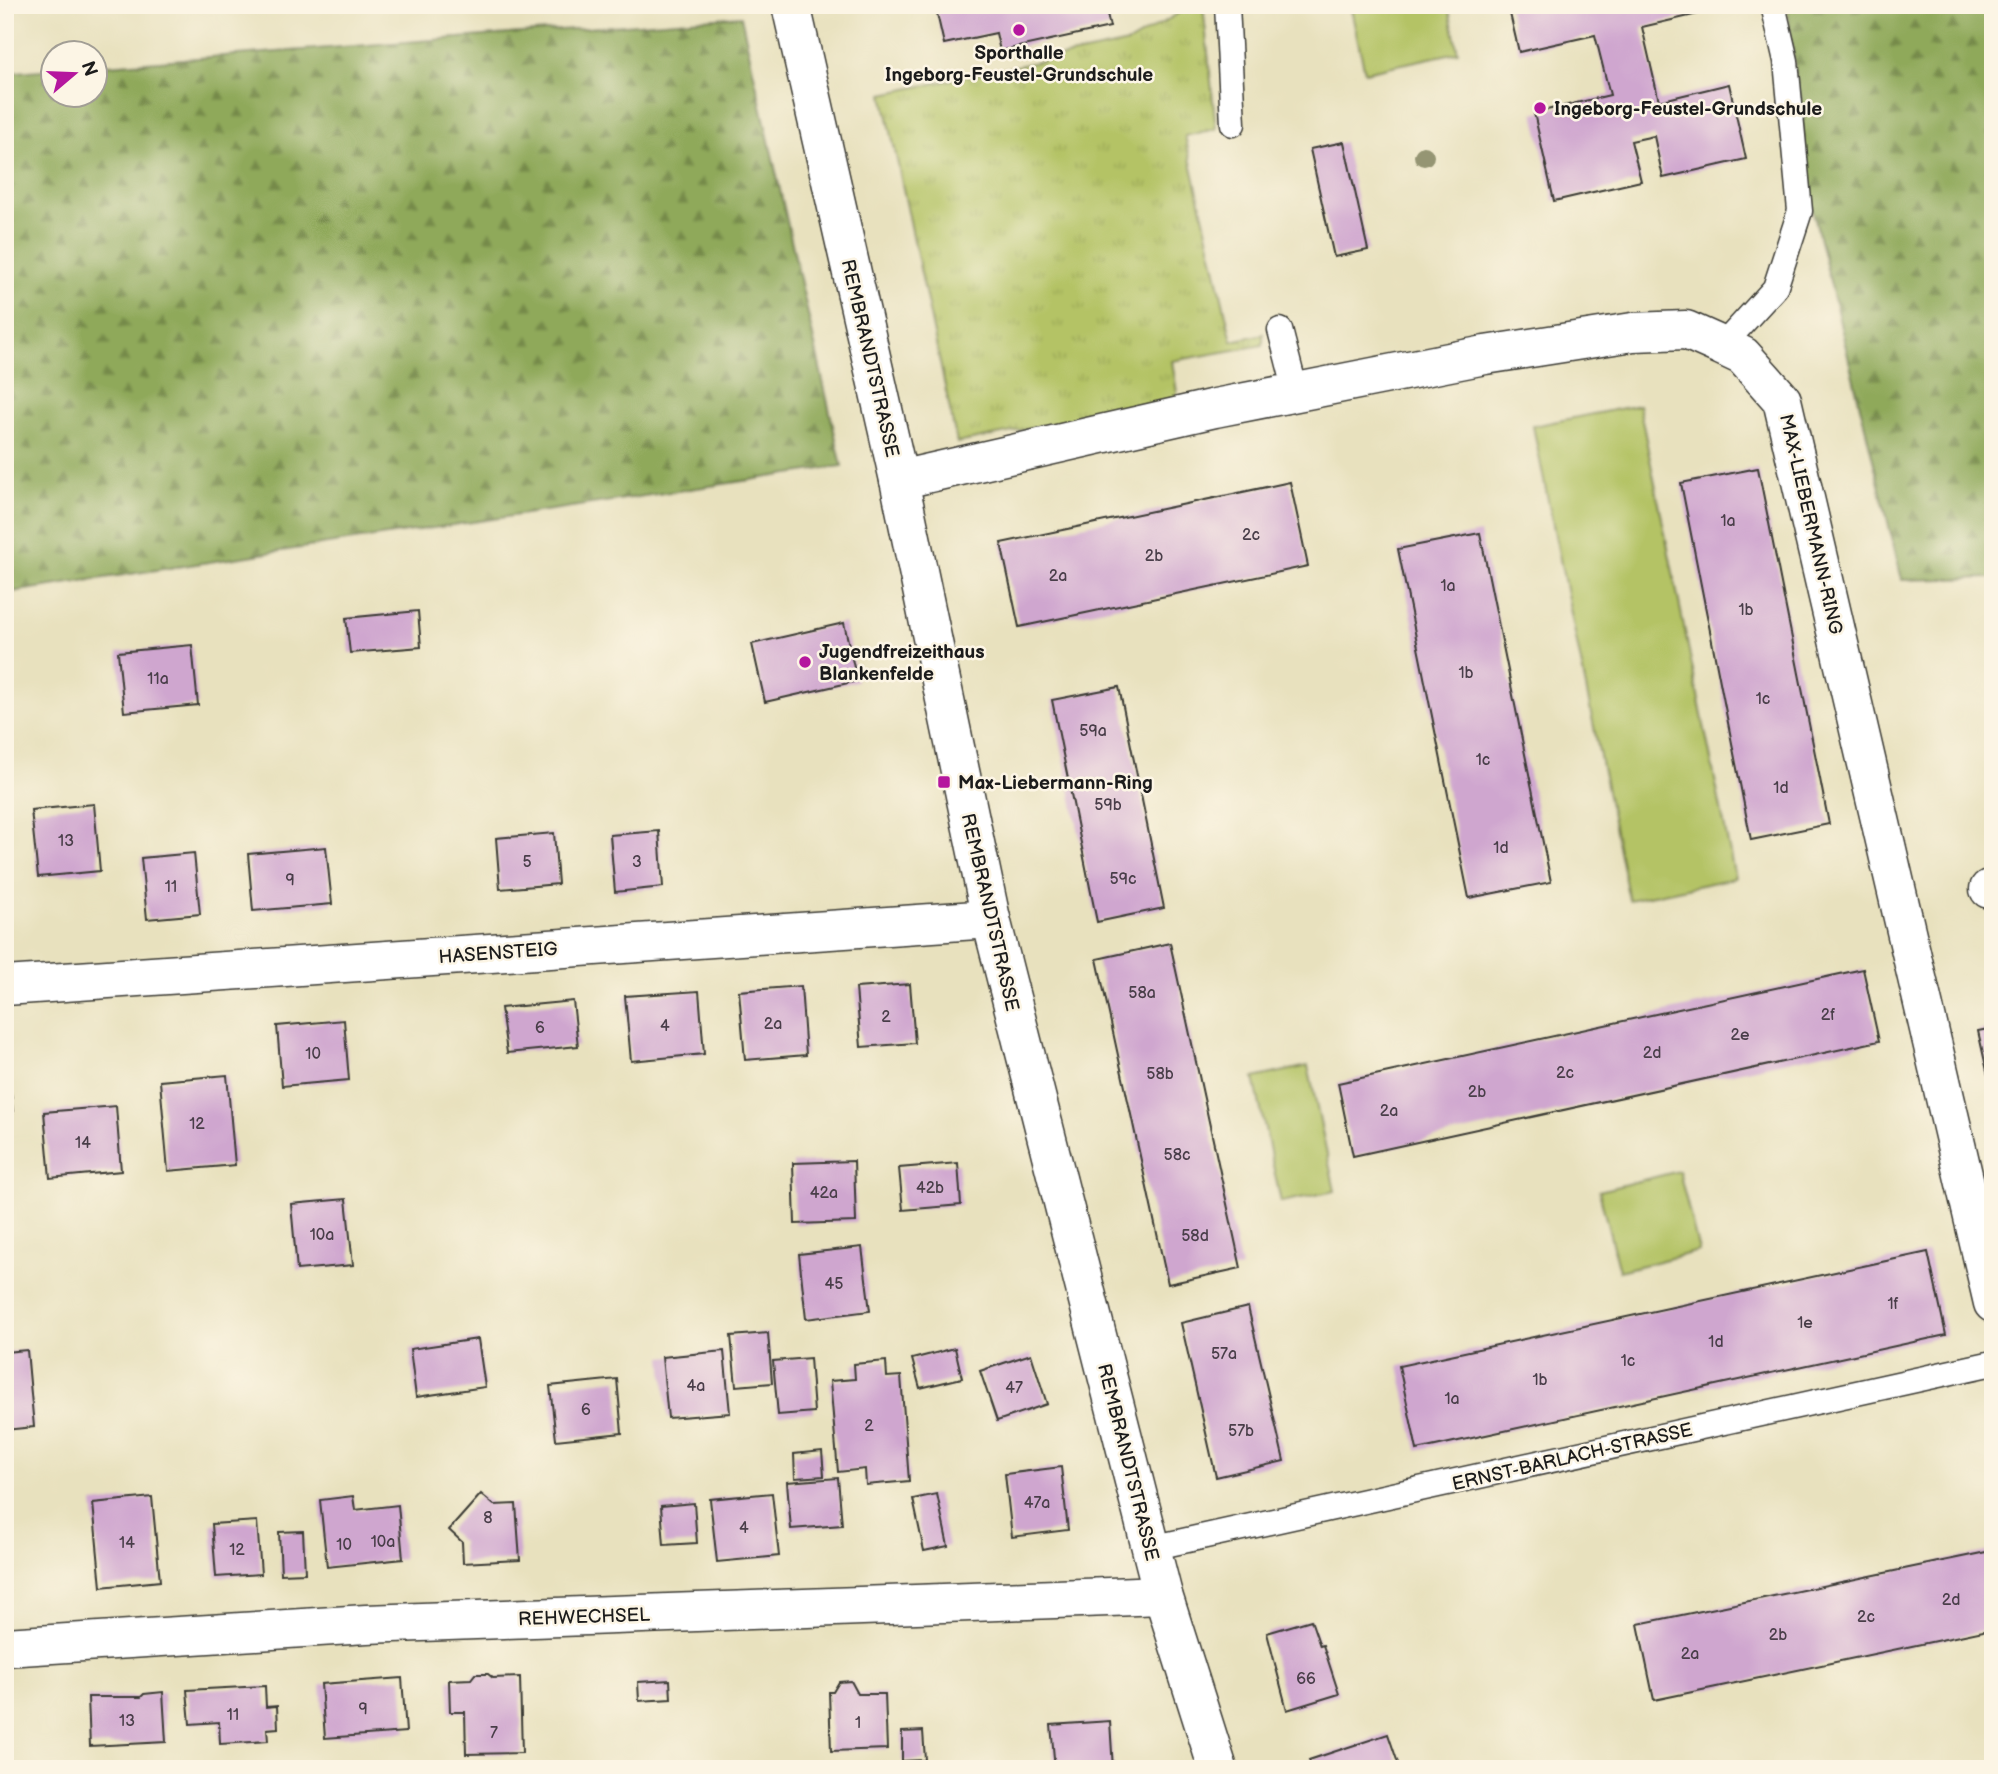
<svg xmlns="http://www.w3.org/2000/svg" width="1998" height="1774" viewBox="0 0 1998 1774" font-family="'Balsamiq Sans',sans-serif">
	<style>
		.grass { fill: url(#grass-tufts); stroke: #687040; stroke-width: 2 }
		.forest { fill: url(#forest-firs); stroke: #56623b; stroke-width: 2 }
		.green { fill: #b4c365; stroke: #687040; stroke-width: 2 }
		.building { fill: #cfa6cf }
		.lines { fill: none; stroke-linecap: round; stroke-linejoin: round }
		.lane-casing { stroke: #3b3a34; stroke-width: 27 }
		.street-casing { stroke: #3b3a34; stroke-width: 41 }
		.lane { stroke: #fff; stroke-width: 24 }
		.street { stroke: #fff; stroke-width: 38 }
		.tree { fill: #959573 }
		.poi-dot { fill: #b5179e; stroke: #fcf5e5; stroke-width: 2.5 }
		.labels { text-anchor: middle; stroke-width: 5; stroke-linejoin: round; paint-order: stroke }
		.number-label { font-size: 16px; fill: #493e49 }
		.poi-label { font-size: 19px; font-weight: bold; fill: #1c1c1c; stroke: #fcf5e5; text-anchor: start }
		.street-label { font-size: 19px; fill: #1c1c1c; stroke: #fcf5e5 }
	</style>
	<defs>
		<pattern id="grass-tufts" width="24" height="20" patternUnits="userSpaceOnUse" patternTransform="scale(1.75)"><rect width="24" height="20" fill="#b4c365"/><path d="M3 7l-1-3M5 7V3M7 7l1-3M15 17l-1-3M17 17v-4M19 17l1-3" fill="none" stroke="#9aa757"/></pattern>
		<pattern id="forest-firs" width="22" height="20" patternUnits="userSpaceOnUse" patternTransform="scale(1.75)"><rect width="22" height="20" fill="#8fa95a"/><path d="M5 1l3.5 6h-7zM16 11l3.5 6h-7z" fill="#74894a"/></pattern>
	</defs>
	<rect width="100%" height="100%" fill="#fcf5e5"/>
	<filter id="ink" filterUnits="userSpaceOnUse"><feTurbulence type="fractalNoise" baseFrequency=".0143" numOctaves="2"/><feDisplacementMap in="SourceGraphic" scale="14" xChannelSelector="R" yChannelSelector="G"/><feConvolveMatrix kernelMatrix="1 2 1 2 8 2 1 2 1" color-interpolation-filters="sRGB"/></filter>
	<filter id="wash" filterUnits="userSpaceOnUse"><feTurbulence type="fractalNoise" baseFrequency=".00686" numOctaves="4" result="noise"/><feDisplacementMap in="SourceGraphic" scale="28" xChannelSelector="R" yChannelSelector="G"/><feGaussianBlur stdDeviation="1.57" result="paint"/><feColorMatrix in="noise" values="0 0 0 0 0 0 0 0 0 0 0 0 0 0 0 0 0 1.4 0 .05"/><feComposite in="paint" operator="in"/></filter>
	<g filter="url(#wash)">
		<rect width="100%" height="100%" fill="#e8e1be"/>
		<path class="grass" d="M 1193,5 L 1203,5 L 1216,129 L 1185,136 L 1232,341 L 1263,334 L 1263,345 L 1172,361 L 1178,399 L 957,443 L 883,94 L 1128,43 Z"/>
		<g class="forest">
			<path d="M 1787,5 L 1993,5 L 1993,578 L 1902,580 L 1813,211 Z"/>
			<path d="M 741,16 L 842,466 L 5,593 L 5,73 L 52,69 L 52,94 L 94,94 L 95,66 Z"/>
		</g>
		<g class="green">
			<path d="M 1350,5 L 1448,5 L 1458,52 L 1365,72 Z"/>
			<path d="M 1639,405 L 1735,878 L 1629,900 L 1533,426 Z"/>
			<path d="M 1308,1066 L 1335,1191 L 1281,1202 L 1254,1078 Z"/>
			<path d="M 1679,1171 L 1699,1251 L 1619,1271 L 1599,1191 Z"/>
		</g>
		<g id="blocks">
			<g class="building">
				<path d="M 935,5 L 1105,5 L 1110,27 L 1000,51 L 996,33 L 944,44 Z"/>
				<path d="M 1508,5 L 1714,5 L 1715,10 L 1642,27 L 1659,101 L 1729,84 L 1746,159 L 1663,178 L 1654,136 L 1631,141 L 1641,181 L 1554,201 L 1534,113 L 1610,95 L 1595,35 L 1519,52 Z"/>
				<path d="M 1344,142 L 1368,250 L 1334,257 L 1310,149 Z"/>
				<path d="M 1758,468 L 1829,824 L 1751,840 L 1681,483 Z"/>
				<path d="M 1290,482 L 1308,566 L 1019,627 L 1001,543 Z"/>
				<path d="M 1480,533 L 1551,882 L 1469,898 L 1398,549 Z"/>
				<path d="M 418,611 L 421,647 L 350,653 L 346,618 Z"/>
				<path d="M 844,623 L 857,681 L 765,702 L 752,644 Z"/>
				<path d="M 192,645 L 198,705 L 124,712 L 118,652 Z"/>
				<path d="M 1119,687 L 1164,908 L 1097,922 L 1052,700 Z"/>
				<path d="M 94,804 L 100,871 L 38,877 L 31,810 Z"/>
				<path d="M 659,831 L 663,887 L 615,892 L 610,835 Z"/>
				<path d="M 554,833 L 558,884 L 500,889 L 496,838 Z"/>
				<path d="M 326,847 L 332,904 L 253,911 L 248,854 Z"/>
				<path d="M 194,853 L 200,914 L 147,919 L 141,858 Z"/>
				<path d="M 1170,943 L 1241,1268 L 1168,1284 L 1097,959 Z"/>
				<path d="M 1863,969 L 1879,1041 L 1353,1156 L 1338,1083 Z"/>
				<path d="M 910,984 L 915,1043 L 861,1047 L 856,988 Z"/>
				<path d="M 801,986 L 806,1055 L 745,1060 L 739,991 Z"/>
				<path d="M 699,991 L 704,1054 L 631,1061 L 625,996 Z"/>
				<path d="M 573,1001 L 578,1046 L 507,1053 L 501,1008 Z"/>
				<path d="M 344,1020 L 349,1080 L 282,1086 L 277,1026 Z"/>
				<path d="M 1993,1028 L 1993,1093 L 1992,1093 L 1978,1031 Z"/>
				<path d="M 5,1059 L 8,1059 L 13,1114 L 5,1115 Z"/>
				<path d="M 227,1075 L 235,1165 L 168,1171 L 160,1081 Z"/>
				<path d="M 116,1106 L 121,1171 L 50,1178 L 44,1112 Z"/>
				<path d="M 854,1161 L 856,1222 L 795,1224 L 793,1163 Z"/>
				<path d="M 958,1163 L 961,1205 L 903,1210 L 899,1168 Z"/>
				<path d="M 346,1199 L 353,1265 L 297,1270 L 291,1204 Z"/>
				<path d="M 862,1247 L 870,1311 L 806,1319 L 799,1254 Z"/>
				<path d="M 1928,1252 L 1946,1335 L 1417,1450 L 1399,1366 Z"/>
				<path d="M 1248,1307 L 1284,1461 L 1216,1477 L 1181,1323 Z"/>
				<path d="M 768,1333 L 772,1383 L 736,1386 L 731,1336 Z"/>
				<path d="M 478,1339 L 485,1387 L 416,1397 L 410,1349 Z"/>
				<path d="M 955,1348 L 962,1378 L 920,1388 L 912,1359 Z"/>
				<path d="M 27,1350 L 34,1427 L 5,1430 L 5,1352 Z"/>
				<path d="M 724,1351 L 730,1413 L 668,1418 L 662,1357 Z"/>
				<path d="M 1031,1354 L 1047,1404 L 997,1421 L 980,1371 Z"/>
				<path d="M 810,1358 L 814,1412 L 778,1415 L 773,1361 Z"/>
				<path d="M 886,1361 L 887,1377 L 901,1376 L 909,1481 L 866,1485 L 865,1469 L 838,1472 L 830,1381 L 855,1379 L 854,1364 Z"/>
				<path d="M 617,1379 L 622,1433 L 556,1440 L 550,1386 Z"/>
				<path d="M 822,1451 L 824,1476 L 795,1478 L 794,1454 Z"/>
				<path d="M 1061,1467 L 1068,1530 L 1012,1537 L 1005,1474 Z"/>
				<path d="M 838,1478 L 842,1525 L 791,1529 L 787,1482 Z"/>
				<path d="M 772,1493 L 779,1556 L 717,1562 L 710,1499 Z"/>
				<path d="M 481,1494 L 494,1505 L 516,1504 L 520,1560 L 463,1563 L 462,1542 L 449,1530 Z"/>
				<path d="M 937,1494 L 948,1546 L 924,1551 L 913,1499 Z"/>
				<path d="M 353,1496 L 355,1510 L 398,1505 L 403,1559 L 327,1567 L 320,1500 Z"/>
				<path d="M 152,1497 L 160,1581 L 101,1587 L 93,1503 Z"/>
				<path d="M 694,1503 L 697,1543 L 664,1545 L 661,1506 Z"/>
				<path d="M 257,1521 L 261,1574 L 216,1577 L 212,1524 Z"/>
				<path d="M 303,1531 L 305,1573 L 281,1574 L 279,1532 Z"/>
				<path d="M 1991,1551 L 1993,1629 L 1654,1700 L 1638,1624 Z"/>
				<path d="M 1311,1620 L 1320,1646 L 1323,1645 L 1339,1694 L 1287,1710 L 1267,1633 Z"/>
				<path d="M 475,1674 L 488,1674 L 493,1678 L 520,1677 L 522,1753 L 466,1754 L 465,1712 L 450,1712 L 449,1680 L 471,1679 Z"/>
				<path d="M 402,1678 L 406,1732 L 325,1738 L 321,1684 Z"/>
				<path d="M 670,1680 L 671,1699 L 639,1701 L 638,1682 Z"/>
				<path d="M 851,1681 L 858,1694 L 885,1694 L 887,1749 L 831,1751 L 829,1692 L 833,1692 L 839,1682 Z"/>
				<path d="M 265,1686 L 266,1707 L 277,1706 L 278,1728 L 267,1729 L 268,1741 L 220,1744 L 219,1722 L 190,1724 L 187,1690 Z"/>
				<path d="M 163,1692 L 166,1742 L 90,1746 L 88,1697 L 141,1697 L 144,1694 Z"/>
				<path d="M 1110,1721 L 1113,1769 L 1055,1769 L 1051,1725 Z"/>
				<path d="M 923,1731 L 925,1760 L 902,1761 L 902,1732 Z"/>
				<path d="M 1388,1734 L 1400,1769 L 1312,1769 L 1309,1760 Z"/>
				<path d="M 681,1764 L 697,1765 L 697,1769 L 681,1769 Z"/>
				<path d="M 1004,1765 L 1004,1769 L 972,1769 L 972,1766 Z"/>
			</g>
		</g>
	</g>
	<g filter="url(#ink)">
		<use href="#blocks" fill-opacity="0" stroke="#3b3a34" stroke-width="2"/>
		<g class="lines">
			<defs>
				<g id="lane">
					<path d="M 1227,5 L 1233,124"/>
					<path d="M 1280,330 L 1296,392"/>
					<path d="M 1722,346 L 1775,288 L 1800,211 L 1786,61 L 1773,5"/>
					<path d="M 1151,1548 L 1993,1363"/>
				</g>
				<g id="street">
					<path d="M 791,5 L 899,480 L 991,919 L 1163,1595 L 1218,1769"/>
					<path d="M 899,480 L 1215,408 L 1485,355 L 1633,332 L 1686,330 L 1722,346 L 1743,356 L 1782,400 L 1993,1303"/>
					<path d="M 1989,889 L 1993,889"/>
					<path d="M 5,986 L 991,919"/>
					<path d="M 5,1647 L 366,1624 L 1163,1595"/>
				</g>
			</defs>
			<use href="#lane" class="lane-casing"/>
			<use href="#street" class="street-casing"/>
			<use href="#lane" class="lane"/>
			<use href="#street" class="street"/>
		</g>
		<circle class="tree" cx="1424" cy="156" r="10"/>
	</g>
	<g class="poi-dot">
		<circle cx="1019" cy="30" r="7"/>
		<circle cx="1540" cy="108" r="7"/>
		<circle cx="805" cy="662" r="7"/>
		<rect x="937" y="775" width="14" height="14" rx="3.5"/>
	</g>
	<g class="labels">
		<g class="number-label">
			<text x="1728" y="526">1a</text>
			<text x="1251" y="540">2c</text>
			<text x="1154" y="561">2b</text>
			<text x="1058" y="581">2a</text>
			<text x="1448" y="591">1a</text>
			<text x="1746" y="615">1b</text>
			<text x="1466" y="678">1b</text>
			<text x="158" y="684">11a</text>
			<text x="1763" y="704">1c</text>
			<text x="1093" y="736">59a</text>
			<text x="1483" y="765">1c</text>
			<text x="1781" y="793">1d</text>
			<text x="1108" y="810">59b</text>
			<text x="66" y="846">13</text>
			<text x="1501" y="853">1d</text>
			<text x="527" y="867">5</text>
			<text x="637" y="867">3</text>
			<text x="1123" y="884">59c</text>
			<text x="290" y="885">9</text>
			<text x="171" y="892">11</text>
			<text x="1142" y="998">58a</text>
			<text x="1828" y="1020">2f</text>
			<text x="886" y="1022">2</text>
			<text x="773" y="1029">2a</text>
			<text x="665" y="1031">4</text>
			<text x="540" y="1033">6</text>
			<text x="1740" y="1040">2e</text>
			<text x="1652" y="1058">2d</text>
			<text x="313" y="1059">10</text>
			<text x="1565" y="1078">2c</text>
			<text x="1160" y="1079">58b</text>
			<text x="1477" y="1097">2b</text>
			<text x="1389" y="1116">2a</text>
			<text x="197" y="1129">12</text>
			<text x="83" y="1148">14</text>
			<text x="1177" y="1160">58c</text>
			<text x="930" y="1193">42b</text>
			<text x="824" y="1198">42a</text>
			<text x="322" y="1240">10a</text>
			<text x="1195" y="1241">58d</text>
			<text x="834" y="1289">45</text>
			<text x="1893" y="1309">1f</text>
			<text x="1805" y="1328">1e</text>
			<text x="1716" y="1347">1d</text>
			<text x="1224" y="1359">57a</text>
			<text x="1628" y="1366">1c</text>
			<text x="1540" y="1385">1b</text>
			<text x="696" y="1391">4a</text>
			<text x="1014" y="1393">47</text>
			<text x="1452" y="1404">1a</text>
			<text x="586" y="1415">6</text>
			<text x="869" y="1431">2</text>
			<text x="1241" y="1436">57b</text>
			<text x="1037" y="1508">47a</text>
			<text x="488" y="1523">8</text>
			<text x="744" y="1533">4</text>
			<text x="383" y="1547">10a</text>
			<text x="127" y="1548">14</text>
			<text x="344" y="1550">10</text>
			<text x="237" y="1555">12</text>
			<text x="1951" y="1605">2d</text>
			<text x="1866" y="1622">2c</text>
			<text x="1778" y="1640">2b</text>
			<text x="1690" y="1659">2a</text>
			<text x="1306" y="1684">66</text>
			<text x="363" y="1714">9</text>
			<text x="233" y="1720">11</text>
			<text x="127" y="1726">13</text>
			<text x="858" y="1728">1</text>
			<text x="494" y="1738">7</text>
		</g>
		<g class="poi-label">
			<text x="1019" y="59" text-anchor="middle">Sporthalle<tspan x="1019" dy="22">Ingeborg-Feustel-Grundschule</tspan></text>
			<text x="1554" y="115">Ingeborg-Feustel-Grundschule</text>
			<text x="819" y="658">Jugendfreizeithaus<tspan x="819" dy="22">Blankenfelde</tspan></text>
			<text x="958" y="789">Max-Liebermann-Ring</text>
		</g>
		<g class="street-label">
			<text transform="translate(871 358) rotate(77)" y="7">REMBRANDTSTRASSE</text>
			<text transform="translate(1812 524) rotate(77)" y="7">MAX-LIEBERMANN-RING</text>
			<text transform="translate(991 912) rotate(77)" y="7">REMBRANDTSTRASSE</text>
			<text transform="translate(498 952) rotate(-4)" y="7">HASENSTEIG</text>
			<text transform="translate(1572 1456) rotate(-13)" y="7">ERNST-BARLACH-STRASSE</text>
			<text transform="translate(1129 1462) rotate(76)" y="7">REMBRANDTSTRASSE</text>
			<text transform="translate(584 1616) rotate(-2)" y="7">REHWECHSEL</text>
		</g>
	</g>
	<rect width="1998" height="1774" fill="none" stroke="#fcf5e5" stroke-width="28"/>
	<g transform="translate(74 74) rotate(71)"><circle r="33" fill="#fcf5e5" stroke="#a29e95" stroke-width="2"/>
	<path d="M0-5L12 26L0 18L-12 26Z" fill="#b5179e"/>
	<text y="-10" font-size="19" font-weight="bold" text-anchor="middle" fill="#1c1c1c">N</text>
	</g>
</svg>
